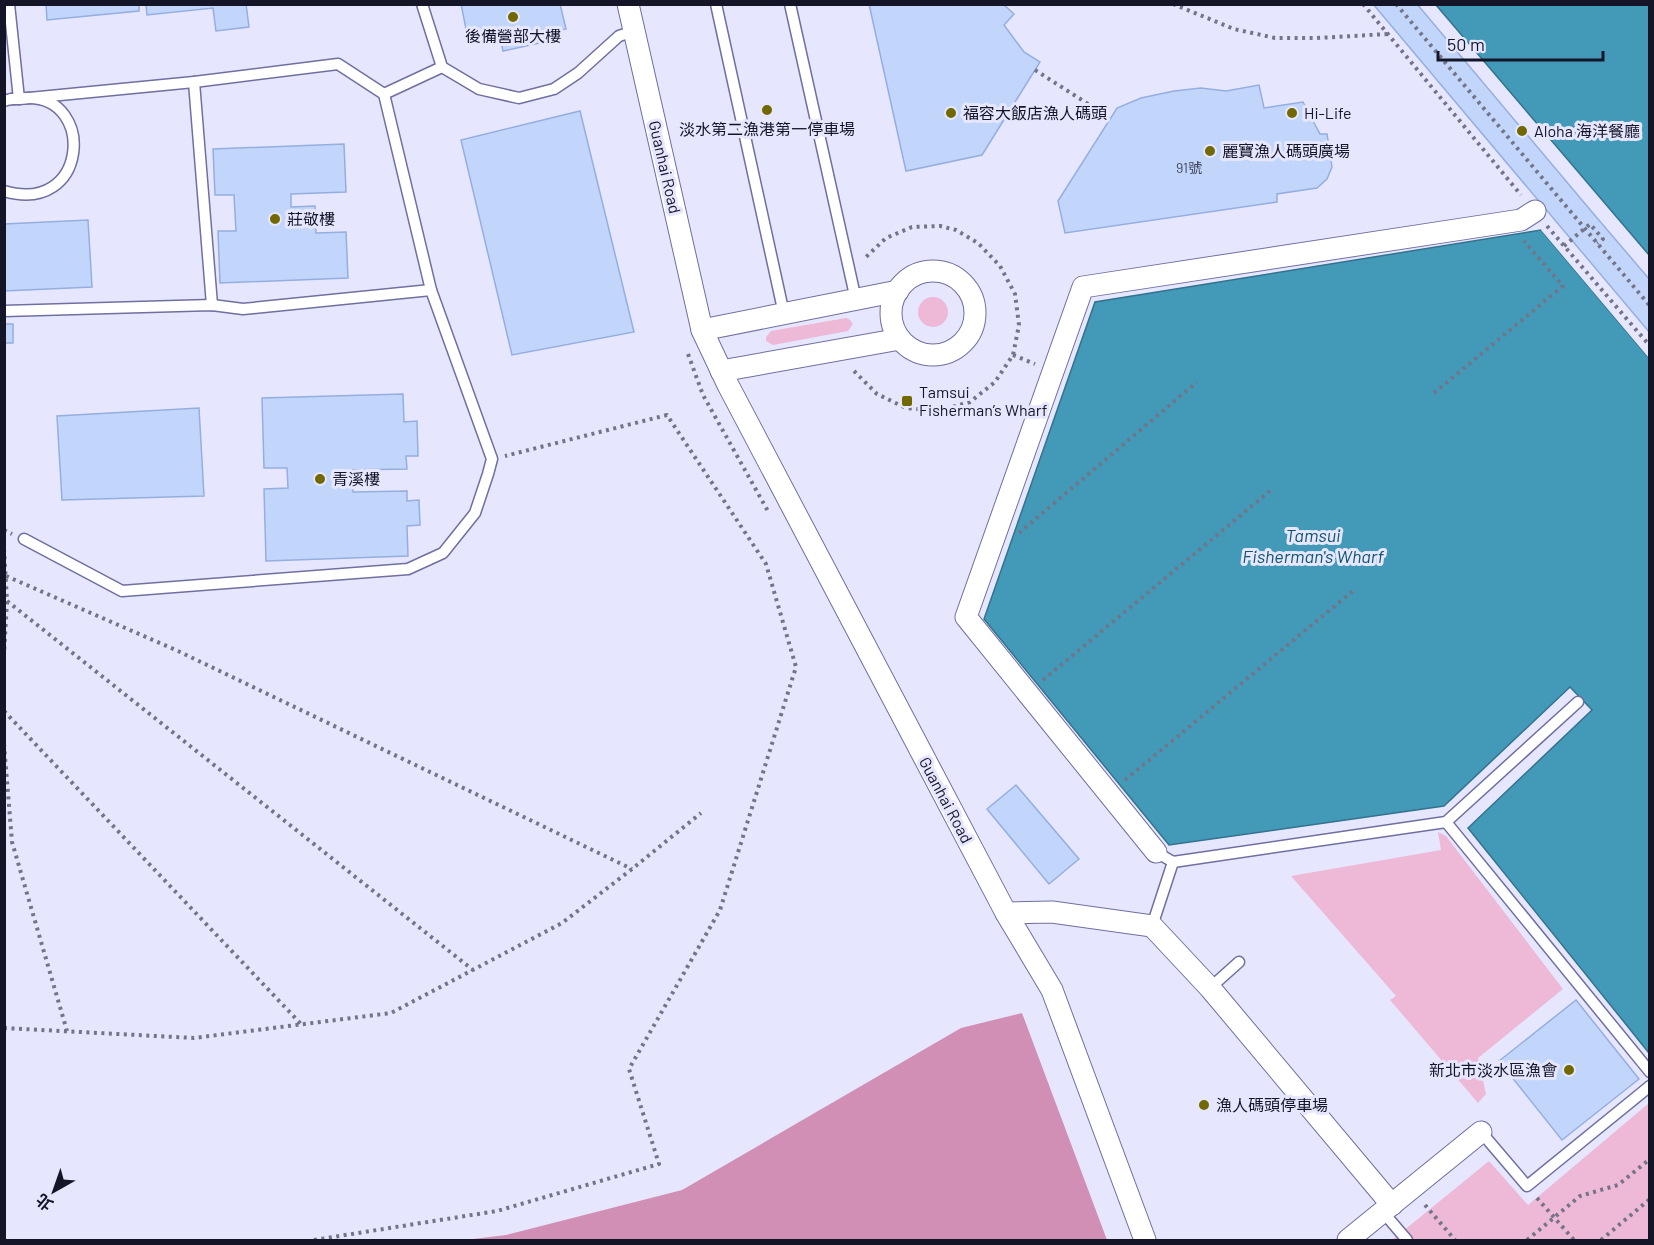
<svg xmlns="http://www.w3.org/2000/svg" width="1654" height="1245" viewBox="0 0 1654 1245" font-family="Barlow,'Noto Sans TC',sans-serif">
	<style>
		.green { fill: #eeb8d7 }
		.forest { fill: #d28fb6 }
		.water { fill: #429ab8; stroke: #34728d; stroke-width: 1.5 }
		.pier { fill: #e6e7fe }
		.building { fill: #c2d6fb; stroke: #95aedf; stroke-width: 1.5 }
		.lines { fill: none; stroke-linecap: round; stroke-linejoin: round }
		.service-casing { stroke: #6f6fa0; stroke-width: 13 }
		.minor-casing { stroke: #6f6fa0; stroke-width: 23 }
		.path { stroke: #747489; stroke-width: 4; stroke-dasharray: 3 4.5; stroke-linecap: butt }
		.service { stroke: #fff; stroke-width: 10 }
		.minor { stroke: #fff; stroke-width: 21 }
		.poi-dot { fill: #716800; stroke: #e6e7fe; stroke-width: 2 }
		.labels { text-anchor: middle; stroke-width: 6; stroke-linejoin: round; paint-order: stroke }
		.number-label { font-size: 14px; fill: #40455d }
		.poi-label { font-size: 16px; fill: #151528; stroke: #e6e7fe; text-anchor: start }
		.street-label { font-size: 16px; fill: #151528; stroke: #e6e7fe }
		.water-label { font-size: 18px; font-style: italic; fill: #0d566c; stroke: #e6e7fe }
	</style>
	<rect width="100%" height="100%" fill="#e6e7fe"/>
	<g class="green">
		<circle cx="933" cy="312" r="15"/>
		<path d="M 846,318 L 849,319 L 853,324 L 848,331 L 773,345 L 766,341 L 766,337 L 771,331 Z"/>
		<path d="M 1438,832 L 1446,836 L 1563,989 L 1478,1058 L 1486,1094 L 1478,1103 L 1390,1000 L 1396,996 L 1291,876 L 1441,850 Z"/>
		<path d="M 1649,1103 L 1649,1240 L 1392,1240 L 1489,1161 L 1528,1205 Z"/>
	</g>
	<path class="forest" d="M 1022,1013 L 1107,1240 L 465,1240 L 506,1235 L 682,1190 L 961,1028 Z"/>
	<g class="water">
		<path d="M 1436,5 L 1649,5 L 1649,255 Z"/>
		<path d="M 1541,230 L 1649,358 L 1649,1053 L 1468,828 L 1592,710 L 1570,687 L 1444,806 L 1169,845 L 984,619 L 1095,302 Z"/>
	</g>
	<path class="pier" d="M 1543,227 L 1650,353 L 1649,358 L 1541,230 Z"/>
	<g class="building">
		<path d="M 46,4 L 139,4 L 139,11 L 47,20 Z"/>
		<path d="M 146,4 L 246,4 L 249,27 L 216,31 L 213,8 L 147,15 Z"/>
		<path d="M 461,4 L 560,4 L 566,29 L 556,31 L 558,39 L 503,51 L 499,32 L 468,39 Z"/>
		<path d="M 869,4 L 1003,4 L 1014,14 L 1004,25 L 1024,52 L 1040,62 L 982,155 L 906,171 Z"/>
		<path d="M 1373,4 L 1417,4 L 1592,212 L 1650,280 L 1650,333 Z"/>
		<path d="M 1259,85 L 1264,108 L 1303,102 L 1320,134 L 1327,134 L 1332,167 L 1327,179 L 1317,188 L 1277,194 L 1277,202 L 1065,233 L 1058,201 L 1117,108 L 1141,98 L 1174,91 L 1201,88 L 1226,91 Z"/>
		<path d="M 580,111 L 634,332 L 512,355 L 461,140 Z"/>
		<path d="M 344,144 L 346,192 L 291,194 L 291,207 L 315,206 L 316,233 L 346,232 L 348,278 L 220,283 L 218,231 L 236,231 L 234,195 L 215,195 L 213,149 Z"/>
		<path d="M 88,220 L 92,287 L 4,291 L 4,224 Z"/>
		<rect x="4" y="324" width="9" height="19"/>
		<path d="M 403,394 L 404,422 L 417,421 L 418,456 L 406,456 L 407,469 L 352,470 L 353,492 L 407,491 L 407,501 L 419,500 L 420,525 L 407,526 L 408,556 L 266,561 L 264,489 L 288,488 L 287,468 L 264,468 L 262,398 Z"/>
		<path d="M 199,408 L 204,496 L 62,500 L 57,416 Z"/>
		<path d="M 1016,785 L 1079,859 L 1049,884 L 987,809 Z"/>
		<path d="M 1576,1000 L 1639,1079 L 1562,1140 L 1499,1061 Z"/>
	</g>
	<g class="lines">
		<defs>
			<g id="service">
				<path d="M 9,4 L 19,99 L 11,99"/>
				<path d="M 422,4 L 442,67 L 479,89 L 519,98 L 554,89 L 578,73 L 619,36 L 634,31"/>
				<path d="M 716,4 L 784,314"/>
				<path d="M 790,4 L 856,300"/>
				<path d="M 194,82 L 212,305"/>
				<path d="M 19,99 L 194,82 L 338,64 L 384,94 L 442,67"/>
				<path d="M 4,101 C 12,98 20,99 28,98 C 96,97 88,216 4,191"/>
				<path d="M 4,311 L 212,305 L 243,309 L 431,290"/>
				<path d="M 24,539 L 122,591 L 408,569 L 443,553 L 475,513 L 488,474 L 492,459 L 431,290 L 384,94"/>
				<path d="M 1446,822 L 1650,1072"/>
				<path d="M 1156,852 L 1173,862 L 1446,822 L 1578,702"/>
				<path d="M 1152,926 L 1173,862"/>
				<path d="M 1210,988 L 1239,962"/>
				<path d="M 1481,1132 L 1527,1186 L 1650,1086"/>
				<path d="M 1383,1212 L 1407,1240"/>
			</g>
			<g id="minor">
				<path d="M 628,4 L 702,330 L 728,385 L 1006,913 L 1052,990 L 1145,1240"/>
				<circle cx="933" cy="313" r="42"/>
				<path d="M 702,330 L 898,291"/>
				<path d="M 721,371 L 900,339"/>
				<path d="M 1156,852 L 966,617 L 1083,287 L 1521,220 L 1535,211"/>
				<path d="M 1006,913 L 1052,912 L 1152,926 L 1210,988 L 1392,1205"/>
				<path d="M 1348,1240 L 1481,1132"/>
			</g>
		</defs>
		<use href="#service" class="service-casing"/>
		<use href="#minor" class="minor-casing"/>
		<g class="path">
			<path d="M 1173,4 L 1234,29 L 1275,38 L 1317,38 L 1388,34"/>
			<path d="M 1363,4 L 1521,195"/>
			<path d="M 1396,4 L 1650,306"/>
			<path d="M 1035,70 L 1110,118"/>
			<path d="M 1547,226 L 1650,346"/>
			<path d="M 1564,246 L 1590,224 L 1603,239 L 1597,243"/>
			<path d="M 688,354 L 703,395 L 769,513"/>
			<path d="M 1013,355 L 1035,364"/>
			<path d="M 854,371 L 877,394 L 906,408 L 938,411 L 970,402 L 995,382 L 1013,355 L 1019,325 L 1015,294 L 1000,266 L 978,243 L 956,230 L 940,226 L 912,227 L 886,238 L 866,257"/>
			<path d="M 1434,393 L 1563,286 L 1524,241"/>
			<path d="M 4,530 L 12,534"/>
			<path d="M 1019,533 L 1197,382"/>
			<path d="M 4,549 L 7,601 L 4,655"/>
			<path d="M 6,576 L 178,651 L 632,869"/>
			<path d="M 7,601 L 473,970"/>
			<path d="M 1043,680 L 1271,490"/>
			<path d="M 4,711 L 301,1024"/>
			<path d="M 4,744 L 12,842 L 67,1031"/>
			<path d="M 1125,780 L 1354,590"/>
			<path d="M 4,1028 L 194,1038 L 391,1013 L 562,923 L 632,869 L 701,813"/>
			<path d="M 1537,1198 L 1574,1240"/>
			<path d="M 1425,1205 L 1455,1240"/>
			<path d="M 314,1240 L 497,1211 L 659,1164 L 629,1069 L 720,910 L 796,667 L 766,564 L 667,415 L 505,456"/>
			<path d="M 1527,1240 L 1580,1196 L 1618,1185 L 1650,1159"/>
			<path d="M 1601,1240 L 1650,1199"/>
		</g>
		<use href="#service" class="service"/>
		<use href="#minor" class="minor"/>
	</g>
	<g class="poi-dot">
		<circle cx="513" cy="17" r="6"/>
		<circle cx="767" cy="110" r="6"/>
		<circle cx="951" cy="113" r="6"/>
		<circle cx="1292" cy="113" r="6"/>
		<circle cx="1522" cy="131" r="6"/>
		<circle cx="1210" cy="151" r="6"/>
		<circle cx="275" cy="219" r="6"/>
		<rect x="901" y="395" width="12" height="12" rx="3"/>
		<circle cx="320" cy="479" r="6"/>
		<circle cx="1569" cy="1070" r="6"/>
		<circle cx="1204" cy="1105" r="6"/>
	</g>
	<g class="labels">
		<g class="number-label">
			<text x="1189" y="173">91號</text>
		</g>
		<g class="poi-label">
			<text x="513" y="42" text-anchor="middle">後備營部大樓</text>
			<text x="963" y="119">福容大飯店漁人碼頭</text>
			<text x="1304" y="119">Hi-Life</text>
			<text x="767" y="135" text-anchor="middle">淡水第二漁港第一停車場</text>
			<text x="1534" y="137">Aloha 海洋餐廳</text>
			<text x="1222" y="157">麗寶漁人碼頭廣場</text>
			<text x="287" y="225">莊敬樓</text>
			<text x="919" y="398">Tamsui<tspan x="919" dy="18">Fisherman’s Wharf</tspan></text>
			<text x="332" y="485">青溪樓</text>
			<text x="1557" y="1076" text-anchor="end">新北市淡水區漁會</text>
			<text x="1216" y="1111">漁人碼頭停車場</text>
		</g>
		<g class="street-label">
			<text transform="translate(665 167) rotate(77)" y="6">Guanhai Road</text>
			<text transform="translate(946 800) rotate(62)" y="6">Guanhai Road</text>
		</g>
		<g class="water-label">
			<text x="1313" y="542">Tamsui<tspan x="1313" dy="21">Fisherman's Wharf</tspan></text>
		</g>
	</g>
	<rect width="1654" height="1245" fill="none" stroke="#151528" stroke-width="12"/>
	<g transform="translate(54 1191) rotate(220)" stroke="#e6e7fe" stroke-width="4.5" paint-order="stroke">
	<path d="M0-4.5L10 22L0 15L-10 22Z" fill="#151528"/>
	<text y="-9" font-size="16" font-weight="bold" text-anchor="middle" fill="#151528">北</text>
	</g>
	<path d="M1438 51v9h165v-9" fill="none" stroke="#151528" stroke-width="3"/>
	<text x="1447" y="51" font-size="18" fill="#151528" stroke="#e6e7fe" stroke-width="4.5" paint-order="stroke">50 m</text>
</svg>
